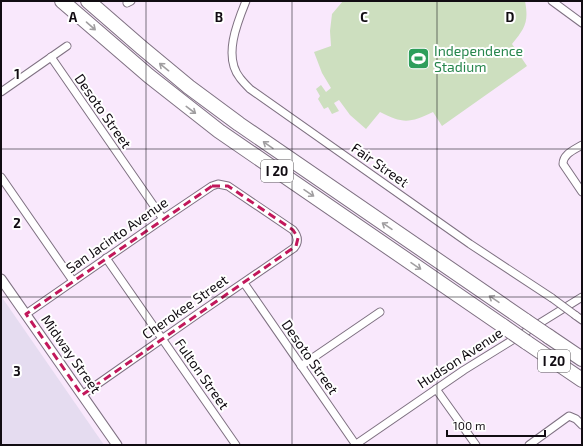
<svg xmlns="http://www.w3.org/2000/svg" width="583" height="446" viewBox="0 0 583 446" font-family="'Exo 2',sans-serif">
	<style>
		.industrial { fill: #e5dcf0 }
		.green { fill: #cddfbf }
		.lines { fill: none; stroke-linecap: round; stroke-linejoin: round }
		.minor-casing { stroke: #7f7182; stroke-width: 9 }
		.tertiary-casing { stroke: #7f7182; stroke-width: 11 }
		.motorway-casing { stroke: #7f7182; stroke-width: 16 }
		.minor { stroke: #fff; stroke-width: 7 }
		.tertiary { stroke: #fff; stroke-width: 9 }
		.motorway { stroke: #fff; stroke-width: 14 }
		.minor-bridge-casing { stroke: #7f7182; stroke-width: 9; stroke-linecap: butt }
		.motorway-bridge-casing { stroke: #7f7182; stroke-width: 16; stroke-linecap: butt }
		.minor-bridge { stroke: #fff; stroke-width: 7 }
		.motorway-bridge { stroke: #fff; stroke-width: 14 }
		.oneway { stroke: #a09ea0 }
		.marked { fill: none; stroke: #c2185b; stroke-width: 3; stroke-dasharray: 8 5; stroke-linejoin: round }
		.grid { fill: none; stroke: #110c12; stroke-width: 1; stroke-opacity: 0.55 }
		.labels { text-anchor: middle; stroke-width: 4; stroke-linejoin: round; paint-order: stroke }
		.shield { fill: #fff; stroke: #585559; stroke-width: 1 }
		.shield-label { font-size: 13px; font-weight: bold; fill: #110c12 }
		.leisure-label { font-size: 14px; fill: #27864d; stroke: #fff; text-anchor: start }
		.street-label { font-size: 14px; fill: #110c12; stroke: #fff }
		.grid-label { font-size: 13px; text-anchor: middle; font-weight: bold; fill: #110c12; stroke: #fff; stroke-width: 4; stroke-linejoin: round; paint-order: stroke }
	</style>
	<rect width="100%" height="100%" fill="#f9e8fc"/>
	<path class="industrial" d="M 1,296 L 104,445 L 1,445 Z"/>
	<path class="green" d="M 343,1 L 525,1 C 529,22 525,28 512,44 L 527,66 L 442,126 L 433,112 C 410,123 403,124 380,112 L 366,129 L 350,115 L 339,100 L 334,103 L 339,111 L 332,114 L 328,107 L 324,109 L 318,99 L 320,96 L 316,89 L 321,85 L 326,92 L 331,88 L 322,73 L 314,52 L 331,46 L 330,31 L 332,14 Z"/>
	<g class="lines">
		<defs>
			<g id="minor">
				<path d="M 246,1 C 237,23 223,57 240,78 C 243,82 247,86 250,89 L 470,244 L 552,298"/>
				<path d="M 552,1 L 582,23"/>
				<path d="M 127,3 L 131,1"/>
				<path d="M 51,57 L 163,219"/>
				<path d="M 1,92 L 67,46"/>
				<path d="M 582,145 C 574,150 563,154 563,164 L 582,192"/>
				<path d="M 1,177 L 73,281"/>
				<path d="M 106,258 L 236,445"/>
				<path d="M 244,283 L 356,445"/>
				<path d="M 26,314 L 163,219 L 212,186 L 218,184 L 228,186 L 293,230 C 298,236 299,242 294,248 L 199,313 L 82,395"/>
				<path d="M 575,315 L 582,320"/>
				<path d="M 301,366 L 380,312"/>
				<path d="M 436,389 L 476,445"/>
				<path d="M 355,445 L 464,370 L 582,297"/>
				<path d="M 529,445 L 569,416 L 576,419 L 582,425"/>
			</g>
			<path id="tertiary" d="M 1,279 L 117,445"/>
			<g id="motorway">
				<path d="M 62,1 L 149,76 L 219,131 L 503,326"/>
				<path d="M 88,1 L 141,47 L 189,87 L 239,124 L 526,321"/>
				<path d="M 548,336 L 582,359"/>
				<path d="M 526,342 L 582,380"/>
			</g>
		</defs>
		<use href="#minor" class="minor-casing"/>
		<use href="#tertiary" class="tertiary-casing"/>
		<use href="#motorway" class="motorway-casing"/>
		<use href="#minor" class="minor"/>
		<use href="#tertiary" class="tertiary"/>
		<use href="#motorway" class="motorway"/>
		<defs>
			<path id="minor-bridge" d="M 552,298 L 575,315"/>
			<g id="motorway-bridge">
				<path d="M 526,321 L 548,336"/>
				<path d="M 503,326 L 526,342"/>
			</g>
		</defs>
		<use href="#minor-bridge" class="minor-bridge-casing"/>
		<use href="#motorway-bridge" class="motorway-bridge-casing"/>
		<use href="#minor-bridge" class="minor-bridge"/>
		<use href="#motorway-bridge" class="motorway-bridge"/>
	</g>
	<defs><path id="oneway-shaft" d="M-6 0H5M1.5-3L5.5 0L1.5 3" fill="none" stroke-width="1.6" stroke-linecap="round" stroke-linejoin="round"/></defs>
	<g class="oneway">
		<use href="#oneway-shaft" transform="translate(91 26) rotate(41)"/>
		<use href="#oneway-shaft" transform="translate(164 67) rotate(-141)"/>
		<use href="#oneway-shaft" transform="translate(191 110) rotate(37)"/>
		<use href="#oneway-shaft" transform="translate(268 145) rotate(-145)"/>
		<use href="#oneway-shaft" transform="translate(309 193) rotate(34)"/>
		<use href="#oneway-shaft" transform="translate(387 226) rotate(-146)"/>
		<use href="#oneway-shaft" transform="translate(416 266) rotate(34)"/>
		<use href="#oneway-shaft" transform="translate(494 299) rotate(-146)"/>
	</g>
	<path class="marked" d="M 212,186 L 228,186 L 293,230 L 298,238 L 296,246 L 82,395 L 26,314 Z"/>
	<path class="grid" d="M 146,1 L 146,445M 292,1 L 292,445M 437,1 L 437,445M 1,149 L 582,149M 1,297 L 582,297"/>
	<defs>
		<symbol id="stadium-square" viewBox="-11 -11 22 22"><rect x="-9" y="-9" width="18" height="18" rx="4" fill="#2e9e5b" stroke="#fff"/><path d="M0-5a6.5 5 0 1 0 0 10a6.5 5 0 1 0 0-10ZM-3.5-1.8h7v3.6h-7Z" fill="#fff"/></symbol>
	</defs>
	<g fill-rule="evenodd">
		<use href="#stadium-square" x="406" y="46" width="25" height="25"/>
	</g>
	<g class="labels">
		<g class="shield">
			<rect x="261" y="160" width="32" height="22" rx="3"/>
			<rect x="538" y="350" width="32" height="22" rx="3"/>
		</g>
		<g class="shield-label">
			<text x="277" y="176">I 20</text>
			<text x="554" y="366">I 20</text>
		</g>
		<g class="leisure-label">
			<text x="434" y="56">Independence<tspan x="434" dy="16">Stadium</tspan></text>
		</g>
		<g class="street-label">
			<text transform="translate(103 111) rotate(55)" y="5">Desoto Street</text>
			<text transform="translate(380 165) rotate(35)" y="5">Fair Street</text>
			<text transform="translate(117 235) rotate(-35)" y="5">San Jacinto Avenue</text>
			<text transform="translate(185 307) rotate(-35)" y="5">Cherokee Street</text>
			<text transform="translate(71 354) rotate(55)" y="5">Midway Street</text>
			<text transform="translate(310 357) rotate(55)" y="5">Desoto Street</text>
			<text transform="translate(460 358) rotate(-33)" y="5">Hudson Avenue</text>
			<text transform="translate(202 374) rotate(55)" y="5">Fulton Street</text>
		</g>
	</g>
	<g class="grid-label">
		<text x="73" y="22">A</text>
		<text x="219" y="22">B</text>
		<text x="364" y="22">C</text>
		<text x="510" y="22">D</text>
		<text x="17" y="79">1</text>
		<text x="17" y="228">2</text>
		<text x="17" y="376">3</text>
	</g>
	<rect width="583" height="446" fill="none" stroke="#110c12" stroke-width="4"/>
	<path d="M447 430v6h98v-6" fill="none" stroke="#110c12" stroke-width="2"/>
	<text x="453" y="430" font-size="12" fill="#110c12" stroke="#ffffff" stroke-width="3" paint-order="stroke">100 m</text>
</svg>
